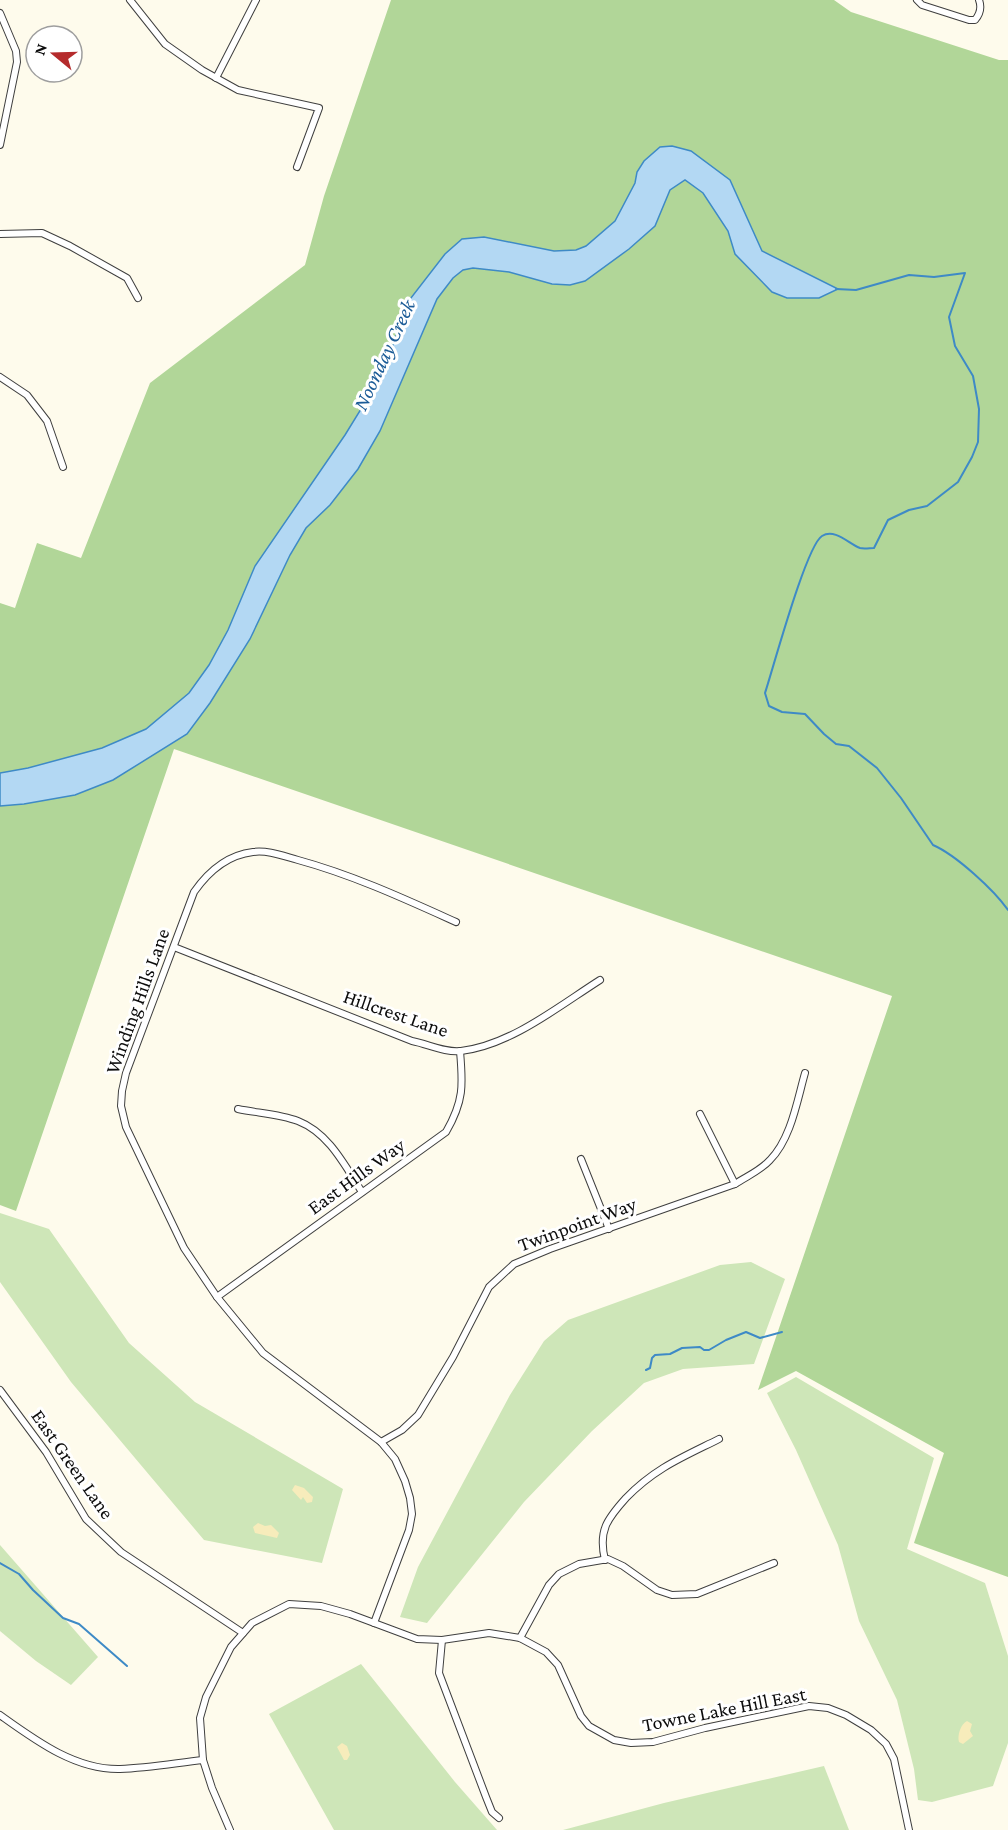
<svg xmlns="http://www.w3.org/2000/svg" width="1008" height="1830" viewBox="0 0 1008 1830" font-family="'Crimson Pro',serif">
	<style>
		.green { fill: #cee6b8 }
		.forest { fill: #b1d698 }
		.sand { fill: #f7ecbb }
		.water { fill: #b3d8f3; stroke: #3e8ac6; stroke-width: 1.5 }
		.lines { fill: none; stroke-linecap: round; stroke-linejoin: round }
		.stream { stroke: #3e8ac6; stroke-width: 2 }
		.street-casing { stroke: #3f3f3f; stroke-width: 8 }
		.street { stroke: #fff; stroke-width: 6 }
		.labels { text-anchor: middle; stroke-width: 6; stroke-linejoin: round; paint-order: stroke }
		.street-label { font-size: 20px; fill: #0c0c0c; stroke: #fff }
		.water-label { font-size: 21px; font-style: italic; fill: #1c5c97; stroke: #fff }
	</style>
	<rect width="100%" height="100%" fill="#fefbec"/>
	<g class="green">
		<path d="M 0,1213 L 49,1229 L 129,1343 L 195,1402 L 343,1489 L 322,1563 L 204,1540 L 71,1382 L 0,1282 Z"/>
		<path d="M 751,1262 L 785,1279 L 754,1364 L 683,1369 L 644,1383 L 592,1431 L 524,1502 L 427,1623 L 400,1617 L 418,1567 L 510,1395 L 544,1341 L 568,1320 L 720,1265 Z"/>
		<path d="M 796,1377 L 934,1458 L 907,1549 L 985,1583 L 1008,1656 L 1008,1743 L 993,1786 L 932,1802 L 918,1800 L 914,1769 L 897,1700 L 859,1621 L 838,1545 L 796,1450 L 767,1393 Z"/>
		<path d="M 0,1545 L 98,1657 L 71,1685 L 36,1661 L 0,1631 Z"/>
		<path d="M 361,1664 L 455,1782 L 497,1830 L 334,1830 L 269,1714 Z"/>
		<path d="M 824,1766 L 849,1830 L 563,1830 L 664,1803 Z"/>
	</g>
	<path class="forest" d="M 391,0 L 834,0 L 851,12 L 999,60 L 1008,60 L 1008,1577 L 914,1543 L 944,1453 L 796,1371 L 758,1390 L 892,996 L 174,749 L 16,1211 L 0,1205 L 0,603 L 15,608 L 37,543 L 81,558 L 150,383 L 305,265 L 324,196 Z"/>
	<g class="sand">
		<path d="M 295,1485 L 304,1488 L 313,1497 L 312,1502 L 307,1503 L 303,1497 L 301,1500 L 292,1490 Z"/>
		<path d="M 258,1523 L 265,1526 L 271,1525 L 279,1533 L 277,1538 L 255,1533 L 253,1527 Z"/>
		<path d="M 967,1721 L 972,1724 L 970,1731 L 973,1736 L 963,1744 L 959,1742 C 957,1735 961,1724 967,1721 Z"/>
		<path d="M 342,1743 L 347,1746 L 350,1755 L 347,1760 L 344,1760 L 337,1747 Z"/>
	</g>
	<path class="water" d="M 672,146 L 691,151 L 730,180 L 762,251 L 838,289 L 819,298 L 787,298 L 772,292 L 735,254 L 728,231 L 703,193 L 685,180 L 670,190 L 655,226 L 629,249 L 585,281 L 570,285 L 552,284 L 509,272 L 473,268 L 463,270 L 453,278 L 437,299 L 380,431 L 358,469 L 330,505 L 306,528 L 290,555 L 250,639 L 210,703 L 187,734 L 113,780 L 75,795 L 24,804 L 0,806 L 0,773 L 28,768 L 102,748 L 146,729 L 189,693 L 209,665 L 228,630 L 255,566 L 345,435 L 366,401 L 392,348 L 407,303 L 445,254 L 462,239 L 484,237 L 554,251 L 576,250 L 586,246 L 615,221 L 635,183 L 637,172 L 644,161 L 660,147 Z"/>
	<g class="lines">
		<g class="stream">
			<path d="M 836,289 L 856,290 L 909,275 L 934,277 L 965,273 L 949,317 L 955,346 L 973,376 L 979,409 L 978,442 L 972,457 L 958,482 L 927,506 L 909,510 L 888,520 L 874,548 C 870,548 864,549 860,548 C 849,544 835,528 822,536 C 806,546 773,669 765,693 L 769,706 L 782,712 L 805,714 L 824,734 L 836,744 L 849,746 L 877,768 L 901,798 L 933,845 C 956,855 994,890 1008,910"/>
			<path d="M 646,1370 L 650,1368 L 652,1358 L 655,1355 L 670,1354 L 682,1348 L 700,1347 L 704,1350 L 709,1350 L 726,1340 L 746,1332 L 760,1338 L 782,1332"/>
			<path d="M 0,1563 L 19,1574 L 33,1590 L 63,1618 L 79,1624 L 127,1666"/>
		</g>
		<defs>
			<g id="street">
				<path d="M 130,0 L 165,44 L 202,70 L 238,90 L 319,108 L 297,167"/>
				<path d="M 917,0 L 922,5 L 969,20 L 975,20 C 980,14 982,8 979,0"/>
				<path d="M 0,13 L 16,51 L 17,62 L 0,145"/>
				<path d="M 216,78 L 256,0"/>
				<path d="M 0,234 L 42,233 L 70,246 L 127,278 L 138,298"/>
				<path d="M 0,377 L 27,395 L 47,421 L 63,467"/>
				<path d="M 174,947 L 412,1041 C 428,1044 445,1053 461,1051 C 511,1045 559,1006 600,980"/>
				<path d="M 238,1109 C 257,1113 280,1114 298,1121 C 329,1133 345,1166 362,1192"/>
				<path d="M 700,1114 L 735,1184"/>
				<path d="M 581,1159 L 609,1229"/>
				<path d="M 217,1297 L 446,1132 C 464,1101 463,1085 460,1051"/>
				<path d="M 0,1390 L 46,1452 L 86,1519 L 121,1552 L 243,1633"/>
				<path d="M 381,1442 L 402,1430 L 418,1415 L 453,1357 L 489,1287 L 514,1264 L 550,1249 L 735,1184 C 747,1176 760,1171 770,1160 C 791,1139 797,1101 805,1073"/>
				<path d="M 605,1560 C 598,1531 607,1519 626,1498 C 655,1468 683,1457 719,1439"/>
				<path d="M 374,1623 L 409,1530 L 412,1514 L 410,1498 L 405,1481 L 395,1459 L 381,1442 L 263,1353 L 217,1297 L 184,1248 L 126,1127 L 121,1106 L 122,1091 L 126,1073 L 194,892 C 208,872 227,855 253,852 C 268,850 283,856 298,860 C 353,875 405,899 456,922"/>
				<path d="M 520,1638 L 549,1585 L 559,1574 L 579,1564 L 608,1559 L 623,1566 L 657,1590 L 672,1595 L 697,1594 L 774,1563"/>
				<path d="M 442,1640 L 439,1673 L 486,1797 L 492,1812 L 499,1818"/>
				<path d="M 0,1715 C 35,1740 75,1770 120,1769 C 148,1768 176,1763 203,1760"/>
				<path d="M 230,1830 L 212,1788 L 203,1760 L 200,1718 L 206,1697 L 231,1647 L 252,1623 L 289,1604 L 321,1606 L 350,1614 L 417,1639 L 442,1640 L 489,1633 L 520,1638 L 546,1652 L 558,1665 L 581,1716 L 589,1726 L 614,1740 L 631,1743 L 653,1742 L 705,1728 L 809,1706 L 828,1708 L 846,1715 L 871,1730 L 886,1744 L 894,1759 L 909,1830"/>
			</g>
		</defs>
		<use href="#street" class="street-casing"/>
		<use href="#street" class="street"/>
	</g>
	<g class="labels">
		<g class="street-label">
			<text transform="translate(137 1001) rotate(-70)" y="7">Winding Hills Lane</text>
			<text transform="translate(396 1013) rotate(19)" y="7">Hillcrest Lane</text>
			<text transform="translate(356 1176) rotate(-36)" y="7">East Hills Way</text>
			<text transform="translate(577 1224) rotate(-20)" y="7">Twinpoint Way</text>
			<text transform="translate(73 1464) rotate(55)" y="7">East Green Lane</text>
			<text transform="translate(724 1709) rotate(-11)" y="7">Towne Lake Hill East</text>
		</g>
		<g class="water-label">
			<text transform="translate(384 355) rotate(-65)" y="7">Noonday Creek</text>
		</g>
	</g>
	<g transform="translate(54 54) rotate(289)"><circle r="28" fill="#ffffff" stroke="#9e9e9e" stroke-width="1.5"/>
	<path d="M0-4.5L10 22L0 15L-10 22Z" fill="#b52b2c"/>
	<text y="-9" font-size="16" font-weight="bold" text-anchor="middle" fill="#0c0c0c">N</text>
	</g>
</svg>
